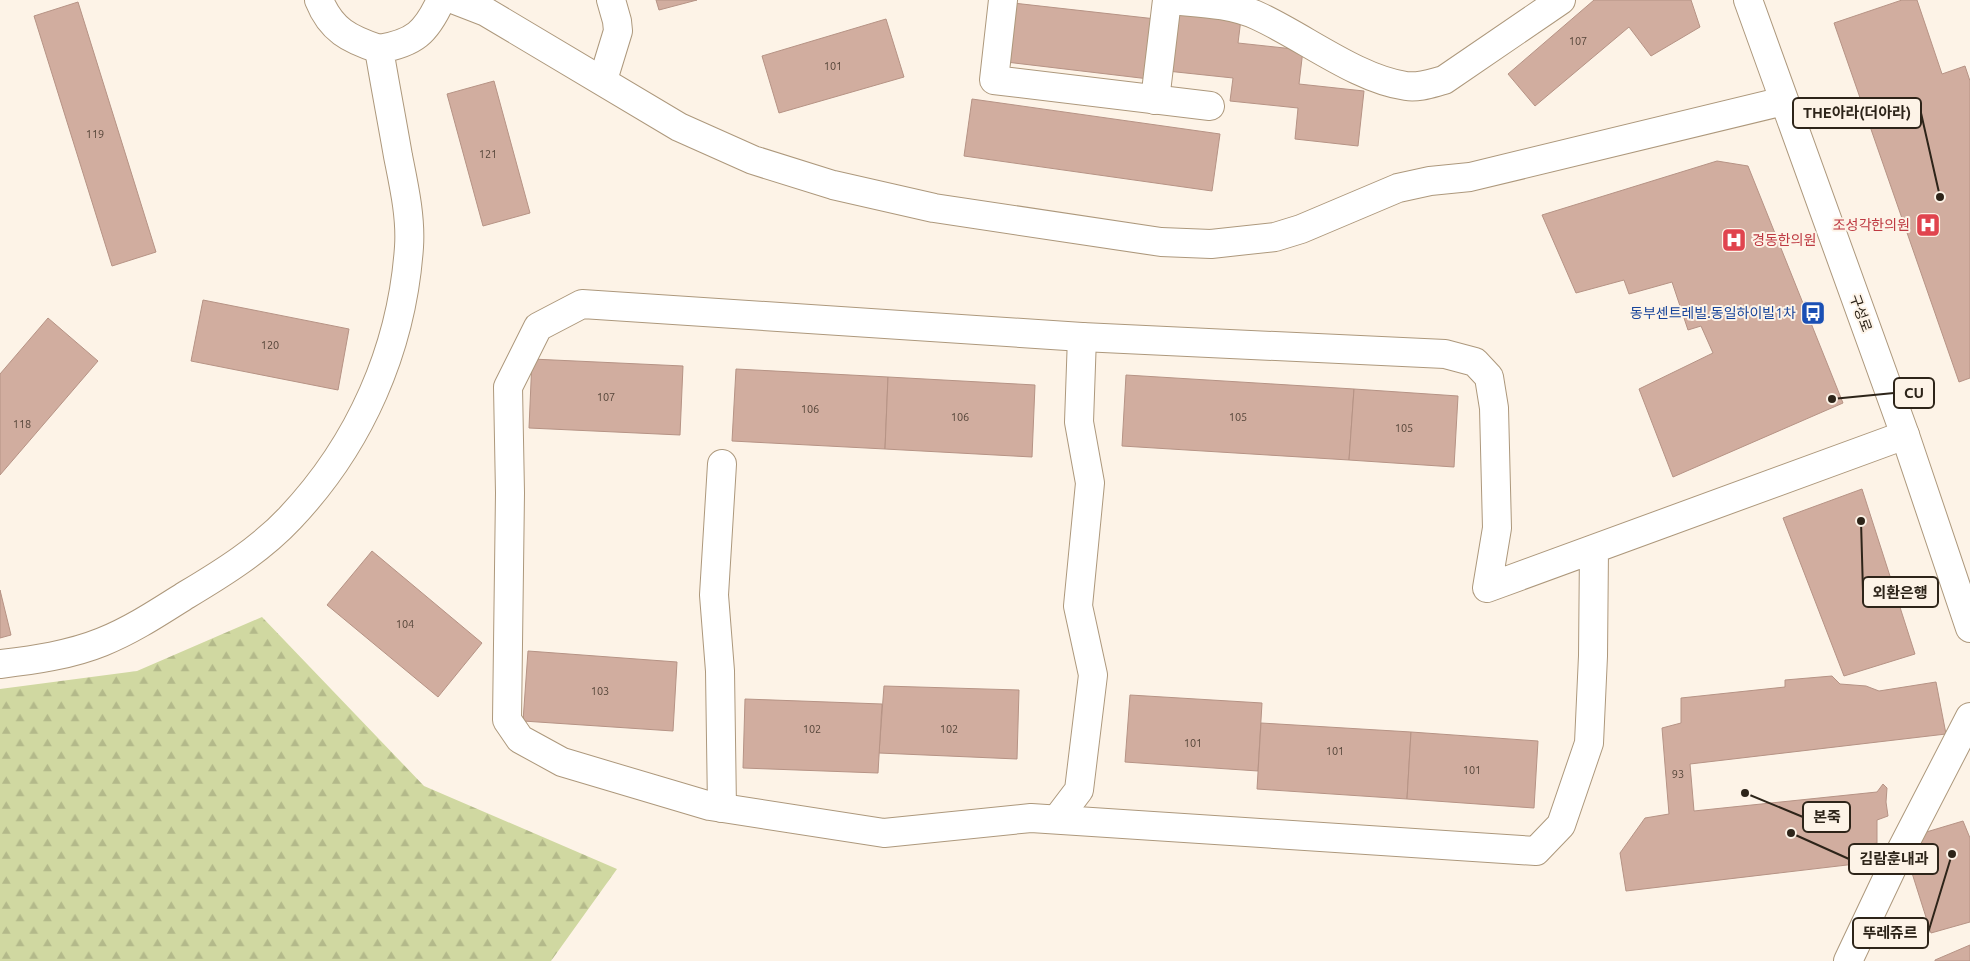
<svg xmlns="http://www.w3.org/2000/svg" width="1970" height="961" viewBox="0 0 1970 961" font-family="Ubuntu,'Noto Sans KR',sans-serif">
	<style>
		.forest { fill: url(#forest-firs) }
		.building { fill: #d1ad9f; stroke: #b69385 }
		.lines { fill: none; stroke-linecap: round; stroke-linejoin: round }
		.minor-casing { stroke: #ad987c; stroke-width: 30 }
		.major-casing { stroke: #ad987c; stroke-width: 30 }
		.minor { stroke: #fff; stroke-width: 28 }
		.major { stroke: #fff; stroke-width: 28 }
		.labels { text-anchor: middle; stroke-width: 4; stroke-linejoin: round; paint-order: stroke }
		.number-label { font-size: 11px; fill: #56463a }
		.health-label { font-size: 14px; fill: #be3a42; stroke: #fdf3e7; text-anchor: end }
		.transit-label { font-size: 14px; fill: #164399; stroke: #fdf3e7; text-anchor: end }
		.street-label { font-size: 14px; fill: #2d2419; stroke: #fdf3e7 }
		.leader { fill: none; stroke: #2d2419; stroke-width: 2 }
		.callout-dot { fill: #2d2419; stroke: #fdf3e7; stroke-width: 2 }
		.callout { fill: #fdf3e7; stroke: #2d2419; stroke-width: 2 }
		.callout-label { font-size: 15px; text-anchor: middle; font-weight: bold; fill: #2d2419 }
	</style>
	<defs>
		<pattern id="forest-firs" width="22" height="20" patternUnits="userSpaceOnUse" patternTransform="scale(1.25)"><rect width="22" height="20" fill="#d0d8a1"/><path d="M5 1l3.5 6h-7zM16 11l3.5 6h-7z" fill="#b3b98a"/></pattern>
	</defs>
	<rect width="100%" height="100%" fill="#fdf3e7"/>
	<path class="forest" d="M 262,617 L 424,786 L 617,869 L 551,961 L 0,961 L 0,689 L 137,671 Z"/>
	<g class="building">
		<path d="M 656,0 L 697,0 L 659,10 Z"/>
		<path d="M 1594,0 L 1691,0 L 1700,27 L 1651,56 L 1629,27 L 1535,106 L 1508,74 Z"/>
		<path d="M 1902,0 L 1917,0 L 1942,74 L 1965,66 L 1970,81 L 1970,378 L 1959,382 L 1834,23 Z"/>
		<path d="M 78,2 L 156,252 L 112,266 L 34,16 Z"/>
		<path d="M 1013,3 L 1156,19 L 1149,79 L 1006,62 Z"/>
		<path d="M 1173,11 L 1241,19 L 1238,43 L 1303,50 L 1299,84 L 1364,91 L 1358,146 L 1295,139 L 1298,108 L 1230,101 L 1233,78 L 1167,71 Z"/>
		<path d="M 886,19 L 904,77 L 779,113 L 762,56 Z"/>
		<path d="M 494,81 L 530,213 L 483,226 L 447,94 Z"/>
		<path d="M 972,99 L 1220,134 L 1212,191 L 964,156 Z"/>
		<path d="M 1717,161 L 1748,166 L 1843,403 L 1673,477 L 1639,389 L 1713,353 L 1701,326 L 1688,330 L 1672,282 L 1629,294 L 1624,280 L 1576,293 L 1542,215 Z"/>
		<path d="M 203,300 L 349,329 L 338,390 L 191,361 Z"/>
		<path d="M 48,318 L 98,361 L 0,475 L 0,374 Z"/>
		<path d="M 532,359 L 683,366 L 680,435 L 529,428 Z"/>
		<path d="M 736,369 L 888,377 L 885,449 L 732,441 Z"/>
		<path d="M 1126,375 L 1354,389 L 1349,460 L 1122,446 Z"/>
		<path d="M 888,377 L 1035,385 L 1032,457 L 885,449 Z"/>
		<path d="M 1354,389 L 1458,396 L 1454,467 L 1349,460 Z"/>
		<path d="M 1862,489 L 1915,654 L 1844,676 L 1783,518 Z"/>
		<path d="M 372,551 L 482,643 L 438,697 L 327,605 Z"/>
		<path d="M 0,590 L 11,635 L 0,638 Z"/>
		<path d="M 528,651 L 677,662 L 673,731 L 523,721 Z"/>
		<path d="M 1832,676 L 1840,684 L 1866,686 L 1879,691 L 1936,682 L 1946,734 L 1690,764 L 1694,811 L 1877,792 L 1883,784 L 1887,788 L 1886,802 L 1888,816 L 1877,820 L 1877,843 L 1864,845 L 1864,863 L 1626,891 L 1620,853 L 1645,818 L 1669,814 L 1662,728 L 1681,723 L 1681,698 L 1785,687 L 1785,680 Z"/>
		<path d="M 884,686 L 1019,690 L 1017,759 L 879,753 Z"/>
		<path d="M 1130,695 L 1262,703 L 1258,771 L 1125,762 Z"/>
		<path d="M 745,699 L 882,704 L 878,773 L 743,768 Z"/>
		<path d="M 1261,723 L 1411,732 L 1407,799 L 1257,789 Z"/>
		<path d="M 1411,732 L 1538,741 L 1534,808 L 1407,799 Z"/>
		<path d="M 1963,821 L 1970,838 L 1970,922 L 1931,933 L 1912,873 L 1923,833 Z"/>
		<path d="M 1970,945 L 1970,961 L 1935,961 L 1935,960 Z"/>
	</g>
	<g class="lines">
		<defs>
			<g id="minor">
				<path d="M 319,0 C 331,30 349,39 379,49"/>
				<path d="M 455,0 L 486,12 L 679,127 L 753,160 L 833,185 L 934,208 L 1161,242 L 1211,244 L 1275,237 L 1301,229 L 1398,188 L 1430,181 L 1470,177 L 1784,101"/>
				<path d="M 1003,0 L 994,80 L 1210,106"/>
				<path d="M 1169,0 C 1199,3 1230,3 1258,16 C 1304,37 1357,79 1406,86 C 1419,88 1432,83 1444,80 L 1561,0"/>
				<path d="M 603,80 L 618,31 L 617,21 L 611,0"/>
				<path d="M 1155,100 L 1167,0"/>
				<path d="M 1594,549 L 1593,656 L 1589,743 L 1561,825 L 1536,851 L 1031,818 L 884,833 L 710,806 L 562,762 L 520,739 L 507,720 L 510,493 L 508,387 L 538,327 L 582,304 L 1082,337 L 1445,354 L 1475,362 L 1489,377 L 1494,408 L 1497,528 L 1487,588 L 1905,435"/>
				<path d="M 0,664 C 34,660 70,655 102,642 C 132,630 159,612 186,595 C 223,573 261,549 290,518 C 360,444 402,349 409,247 C 411,217 404,186 398,156 C 392,121 385,85 379,49 C 414,43 426,33 441,0"/>
				<path d="M 722,808 L 720,671 L 714,595 L 722,464"/>
				<path d="M 1057,819 L 1079,790 L 1093,675 L 1078,606 L 1090,483 L 1079,422 L 1082,337"/>
				<path d="M 1848,961 L 1892,868 L 1970,717"/>
			</g>
			<path id="major" d="M 1748,0 L 1905,435 L 1970,628"/>
		</defs>
		<use href="#minor" class="minor-casing"/>
		<use href="#major" class="major-casing"/>
		<use href="#minor" class="minor"/>
		<use href="#major" class="major"/>
	</g>
	<defs>
		<symbol id="hospital-square" viewBox="-11 -11 22 22"><rect x="-9" y="-9" width="18" height="18" rx="4" fill="#e0444e" stroke="#fdf3e7"/><path d="M-5-5h3v3.5h4V-5h3V5h-3V1.5h-4V5h-3Z" fill="#fff"/></symbol>
		<symbol id="bus-square" viewBox="-11 -11 22 22"><rect x="-9" y="-9" width="18" height="18" rx="4" fill="#1a4fb4" stroke="#fdf3e7"/><path d="M-5-6H5V4H4V6H2V4H-2V6H-4V4H-5ZM-3.5-4V0h7V-4ZM-3.5 1.2v1.5H-2V1.2ZM2 1.2v1.5H3.5V1.2Z" fill="#fff"/></symbol>
	</defs>
	<g fill-rule="evenodd">
		<use href="#hospital-square" x="1914" y="211" width="28" height="28"/>
		<use href="#hospital-square" x="1720" y="226" width="28" height="28"/>
		<use href="#bus-square" x="1799" y="299" width="28" height="28"/>
	</g>
	<g class="labels">
		<g class="number-label">
			<text x="1578" y="45">107</text>
			<text x="833" y="70">101</text>
			<text x="95" y="138">119</text>
			<text x="488" y="158">121</text>
			<text x="270" y="349">120</text>
			<text x="606" y="401">107</text>
			<text x="810" y="413">106</text>
			<text x="960" y="421">106</text>
			<text x="1238" y="421">105</text>
			<text x="22" y="428">118</text>
			<text x="1404" y="432">105</text>
			<text x="405" y="628">104</text>
			<text x="600" y="695">103</text>
			<text x="812" y="733">102</text>
			<text x="949" y="733">102</text>
			<text x="1193" y="747">101</text>
			<text x="1335" y="755">101</text>
			<text x="1472" y="774">101</text>
			<text x="1678" y="778">93</text>
		</g>
		<g class="health-label">
			<text x="1910" y="230">조성각한의원</text>
			<text x="1752" y="245" text-anchor="start">경동한의원</text>
		</g>
		<g class="transit-label">
			<text x="1796" y="318">동부센트레빌.동일하이빌1차</text>
		</g>
		<g class="street-label">
			<text transform="translate(1861 313) rotate(70)" y="5">구성로</text>
		</g>
	</g>
	<path class="leader" d="M1940 197L1921 113M1832 399L1894 393M1861 521L1863 592M1745 793L1803 817M1791 833L1849 859M1952 854L1928 933"/>
	<g class="callout-dot">
		<circle cx="1940" cy="197" r="5"/>
		<circle cx="1832" cy="399" r="5"/>
		<circle cx="1861" cy="521" r="5"/>
		<circle cx="1745" cy="793" r="5"/>
		<circle cx="1791" cy="833" r="5"/>
		<circle cx="1952" cy="854" r="5"/>
	</g>
	<g class="callout">
		<rect x="1793" y="98" width="128" height="30" rx="5"/>
		<rect x="1894" y="378" width="40" height="30" rx="5"/>
		<rect x="1863" y="577" width="75" height="30" rx="5"/>
		<rect x="1803" y="802" width="47" height="30" rx="5"/>
		<rect x="1849" y="844" width="89" height="30" rx="5"/>
		<rect x="1853" y="918" width="75" height="30" rx="5"/>
	</g>
	<g class="callout-label">
		<text x="1857" y="118">THE아라(더아라)</text>
		<text x="1914" y="398">CU</text>
		<text x="1900" y="598">외환은행</text>
		<text x="1827" y="822">본죽</text>
		<text x="1894" y="864">김람훈내과</text>
		<text x="1890" y="938">뚜레쥬르</text>
	</g>
</svg>
